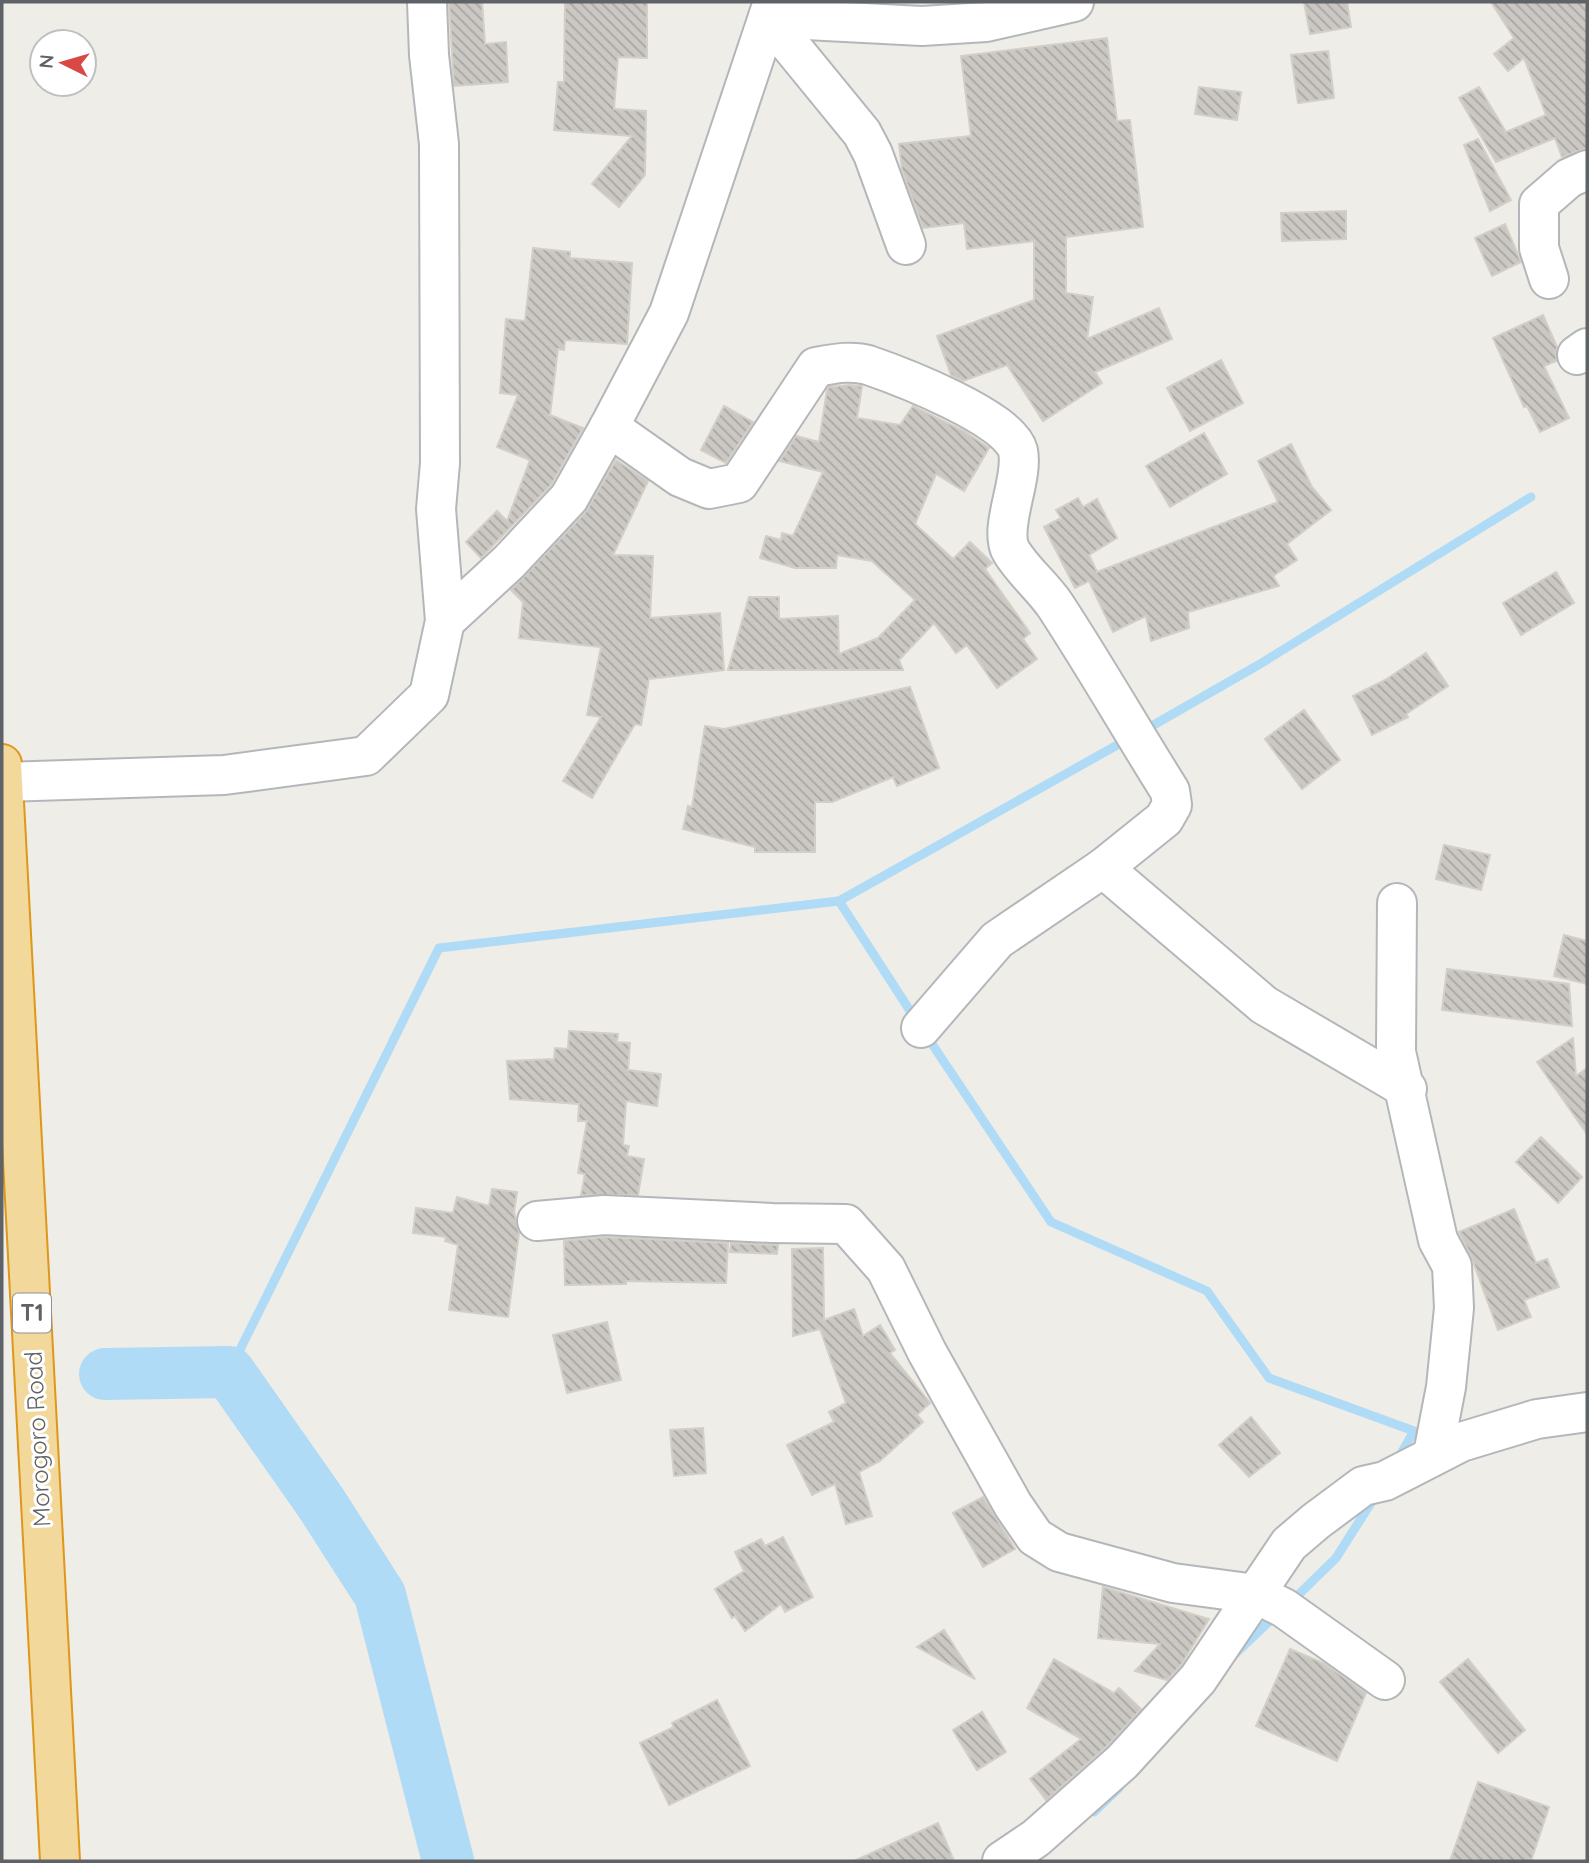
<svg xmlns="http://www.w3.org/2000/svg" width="1589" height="1863" viewBox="0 0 1589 1863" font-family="Quicksand,sans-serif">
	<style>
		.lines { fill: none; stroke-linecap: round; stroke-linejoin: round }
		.stream { stroke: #b0dbf6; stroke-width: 9 }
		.river { stroke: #b0dbf6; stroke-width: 52 }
		.building { fill: url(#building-back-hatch); stroke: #d3cec6; stroke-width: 2 }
		.minor-casing { stroke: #b4b7ba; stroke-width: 42 }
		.highway-casing { stroke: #de9718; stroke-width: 42 }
		.minor { stroke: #fff; stroke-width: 38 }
		.highway { stroke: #f2d89b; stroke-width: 38 }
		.labels { text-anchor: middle; stroke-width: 6; stroke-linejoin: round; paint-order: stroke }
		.shield { fill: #fff; stroke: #8f9194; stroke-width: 2 }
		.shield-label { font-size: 23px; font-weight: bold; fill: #5f6266 }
		.street-label { font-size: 24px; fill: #5f6266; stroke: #fff }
	</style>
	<defs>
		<pattern id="building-back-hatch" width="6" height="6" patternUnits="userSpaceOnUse" patternTransform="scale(1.75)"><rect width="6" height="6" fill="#cbc8c4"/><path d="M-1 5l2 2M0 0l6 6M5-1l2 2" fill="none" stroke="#a8a6a3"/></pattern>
	</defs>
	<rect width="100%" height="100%" fill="#efede7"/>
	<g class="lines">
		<g class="stream">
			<path d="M 1143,731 L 1260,664 L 1531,497"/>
			<path d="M 839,901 L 916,1020"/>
			<path d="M 926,1035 L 1051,1222 L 1207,1291 L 1269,1378 L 1414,1431 L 1398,1459"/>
			<path d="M 229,1372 L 439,948 L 839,901 L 1128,739"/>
			<path d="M 1292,1601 L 1336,1558 L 1376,1495"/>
			<path d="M 1233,1656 L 1276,1615"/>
			<path d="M 1094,1812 L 1119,1788"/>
		</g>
		<path class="river" d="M 105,1374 L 229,1372 L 321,1503 L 380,1595 L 448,1861"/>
	</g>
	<g class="building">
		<path d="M 449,2 L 482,2 L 485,44 L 506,42 L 508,82 L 454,86 Z"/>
		<path d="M 565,2 L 647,2 L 647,58 L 618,57 L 614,109 L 646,111 L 645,175 L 619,207 L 592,184 L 632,136 L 554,130 L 558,82 L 564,82 Z"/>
		<path d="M 1304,2 L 1347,2 L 1351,27 L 1310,34 Z"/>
		<path d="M 1491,2 L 1587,2 L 1587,148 L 1562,157 L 1555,138 L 1496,162 L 1459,98 L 1479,87 L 1506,132 L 1546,115 L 1524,58 L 1508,71 L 1494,54 L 1514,38 Z"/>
		<path d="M 1107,38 L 1117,121 L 1130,120 L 1143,227 L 1066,237 L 1066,293 L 1093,297 L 1087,339 L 1159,308 L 1172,339 L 1095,372 L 1102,383 L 1043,421 L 1007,365 L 963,381 L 951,375 L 937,336 L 1034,300 L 1034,241 L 967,249 L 964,223 L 923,228 L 902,170 L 899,144 L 971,136 L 961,56 Z"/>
		<path d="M 1328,51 L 1334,98 L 1298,103 L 1291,55 Z"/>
		<path d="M 1199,87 L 1241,92 L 1237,120 L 1195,114 Z"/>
		<path d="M 1478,139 L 1511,200 L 1490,211 L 1464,145 Z"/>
		<path d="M 1346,211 L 1346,239 L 1282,241 L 1281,213 Z"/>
		<path d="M 1505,224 L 1521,262 L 1492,276 L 1475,238 Z"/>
		<path d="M 533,248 L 570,252 L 570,258 L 632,263 L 627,344 L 565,340 L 564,350 L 558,349 L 550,415 L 583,428 L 551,485 L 481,558 L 466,542 L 497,511 L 507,521 L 530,460 L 497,447 L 518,395 L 500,393 L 506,319 L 525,321 Z"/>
		<path d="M 1543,315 L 1557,347 L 1556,361 L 1544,366 L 1569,418 L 1540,432 L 1527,406 L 1524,407 L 1493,338 Z"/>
		<path d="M 1221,360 L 1243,403 L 1190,431 L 1167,388 Z"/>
		<path d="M 849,385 L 862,386 L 857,418 L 900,425 L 913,406 L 964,431 L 989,448 L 964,491 L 936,474 L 915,524 L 953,559 L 970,542 L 992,563 L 985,569 L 1030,633 L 1023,639 L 1037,659 L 997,688 L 967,645 L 956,653 L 934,623 L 899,660 L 903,670 L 728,670 L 749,597 L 779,597 L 779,619 L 838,616 L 839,654 L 878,638 L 915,600 L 872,561 L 837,555 L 836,568 L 795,568 L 760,558 L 766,536 L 781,540 L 782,533 L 793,536 L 823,472 L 780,461 L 796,436 L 819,442 L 827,390 L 829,387 Z"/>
		<path d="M 724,406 L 753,422 L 726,463 L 701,450 Z"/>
		<path d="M 1204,433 L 1227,474 L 1170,507 L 1146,466 Z"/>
		<path d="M 1291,444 L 1312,487 L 1331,510 L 1287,544 L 1297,560 L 1273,576 L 1279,586 L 1188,612 L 1189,628 L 1151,641 L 1146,616 L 1113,632 L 1089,581 L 1075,588 L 1044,527 L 1061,518 L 1056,510 L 1078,498 L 1083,507 L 1097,499 L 1117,538 L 1089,555 L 1097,572 L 1278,502 L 1258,461 Z"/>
		<path d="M 616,460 L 648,481 L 613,555 L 653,556 L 650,618 L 720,613 L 724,670 L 649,679 L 641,725 L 635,724 L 592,798 L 563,781 L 601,717 L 587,715 L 601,647 L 519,638 L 523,602 L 511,590 L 585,513 Z"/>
		<path d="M 1556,572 L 1574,603 L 1521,635 L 1503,603 Z"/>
		<path d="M 1426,653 L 1448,686 L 1406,714 L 1408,717 L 1372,735 L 1353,696 L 1385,680 Z"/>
		<path d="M 910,687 L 939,768 L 897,786 L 893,777 L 832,802 L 815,802 L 815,852 L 755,852 L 755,847 L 683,829 L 688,806 L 692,807 L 705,726 L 724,729 Z"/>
		<path d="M 1304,710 L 1340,760 L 1302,789 L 1265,739 Z"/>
		<path d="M 1444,845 L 1490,855 L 1481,890 L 1436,879 Z"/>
		<path d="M 1564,935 L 1587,941 L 1587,984 L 1554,976 Z"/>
		<path d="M 1447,969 L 1569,984 L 1572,1026 L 1442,1010 Z"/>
		<path d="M 569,1031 L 618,1034 L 617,1042 L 630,1043 L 628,1070 L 661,1074 L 657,1106 L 626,1101 L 623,1145 L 629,1146 L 627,1156 L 644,1159 L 638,1195 L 581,1195 L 585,1174 L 578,1173 L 587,1121 L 578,1121 L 579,1104 L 510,1099 L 507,1061 L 554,1059 L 555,1048 L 568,1049 Z"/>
		<path d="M 1573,1038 L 1576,1076 L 1587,1068 L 1587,1134 L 1537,1062 Z"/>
		<path d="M 1541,1137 L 1582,1177 L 1558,1203 L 1516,1162 Z"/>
		<path d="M 492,1189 L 517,1192 L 514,1212 L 519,1233 L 508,1317 L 449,1310 L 458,1245 L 445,1241 L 446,1237 L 413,1233 L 416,1208 L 453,1213 L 457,1197 L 489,1206 Z"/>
		<path d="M 1514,1209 L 1536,1263 L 1547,1259 L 1559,1287 L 1524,1300 L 1531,1317 L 1498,1330 L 1471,1256 L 1459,1232 Z"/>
		<path d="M 604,1237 L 728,1243 L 726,1283 L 626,1281 L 626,1284 L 565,1285 L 564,1241 Z"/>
		<path d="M 731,1243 L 778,1245 L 777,1254 L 730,1252 Z"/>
		<path d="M 823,1248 L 824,1320 L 854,1309 L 863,1336 L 880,1325 L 895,1350 L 890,1353 L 930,1403 L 917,1415 L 923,1422 L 880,1461 L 859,1472 L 872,1516 L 846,1524 L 835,1484 L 812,1495 L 787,1445 L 834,1422 L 829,1412 L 846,1403 L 820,1329 L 793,1336 L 792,1249 Z"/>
		<path d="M 607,1322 L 621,1380 L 567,1393 L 553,1335 Z"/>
		<path d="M 1251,1417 L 1280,1453 L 1249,1477 L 1219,1445 Z"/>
		<path d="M 703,1428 L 706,1473 L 674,1476 L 670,1430 Z"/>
		<path d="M 983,1497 L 1015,1549 L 983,1567 L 953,1513 Z"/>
		<path d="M 783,1537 L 813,1597 L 785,1612 L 781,1604 L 745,1631 L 735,1616 L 732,1618 L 715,1589 L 744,1571 L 735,1552 L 761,1539 L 765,1546 Z"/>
		<path d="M 1103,1587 L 1209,1619 L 1181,1665 L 1167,1680 L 1135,1671 L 1160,1644 L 1098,1638 Z"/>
		<path d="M 944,1630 L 975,1679 L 917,1647 Z"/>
		<path d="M 1290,1649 L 1325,1664 L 1366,1693 L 1337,1761 L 1256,1726 Z"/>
		<path d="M 1054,1659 L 1114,1693 L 1119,1688 L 1141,1709 L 1107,1746 L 1046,1800 L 1030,1779 L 1081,1739 L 1027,1708 Z"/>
		<path d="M 1468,1659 L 1525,1730 L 1498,1753 L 1440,1682 Z"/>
		<path d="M 717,1700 L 750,1766 L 669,1805 L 640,1743 L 674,1727 L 672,1723 Z"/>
		<path d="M 982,1712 L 1006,1752 L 977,1770 L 953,1730 Z"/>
		<path d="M 1478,1782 L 1549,1807 L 1531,1861 L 1450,1861 Z"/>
		<path d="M 938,1823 L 954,1861 L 854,1861 Z"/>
	</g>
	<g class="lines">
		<defs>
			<g id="minor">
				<path d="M 768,18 L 922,26 L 986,22 L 1074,2"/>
				<path d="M 768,18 L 862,133 L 873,154 L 906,245"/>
				<path d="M 1549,279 L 1539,248 L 1539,204 L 1569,178 L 1587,170"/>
				<path d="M 1577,355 L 1587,348"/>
				<path d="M 609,427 L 680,477 L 709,489 L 739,483 L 816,367 C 833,364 851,360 868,365 C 900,376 1010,418 1018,451 C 1024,479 998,528 1011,551 C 1022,570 1042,586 1055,605 C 1095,666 1131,729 1170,791 L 1172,805 L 1164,819 L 1103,868 L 997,940 L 921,1028"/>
				<path d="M 445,621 L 509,562 L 569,498 L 609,427 L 669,313 L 773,2"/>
				<path d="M 3,782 L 224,775 L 366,756 L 429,695 L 445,621 L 436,509 L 440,463 L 439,144 L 429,55 L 427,2"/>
				<path d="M 1103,868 L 1264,1005 L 1407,1089"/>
				<path d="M 1397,903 L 1396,1052 L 1438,1240 L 1452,1266 L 1454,1308 L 1446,1387 L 1433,1454"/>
				<path d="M 537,1221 L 604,1215 L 772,1223 L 846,1224 L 886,1269 L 927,1352 L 1013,1505 L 1035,1537 L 1059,1552 L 1173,1583 L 1256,1594 L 1284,1608 L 1385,1680"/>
				<path d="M 1002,1861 L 1036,1838 L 1122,1762 L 1198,1679 L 1289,1544 L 1316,1521 L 1363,1486 L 1385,1481 L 1461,1442 L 1537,1419 L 1587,1412"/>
			</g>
			<path id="highway" d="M 2,764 L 60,1861"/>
		</defs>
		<use href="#minor" class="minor-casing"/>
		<use href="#highway" class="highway-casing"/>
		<use href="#minor" class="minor"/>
		<use href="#highway" class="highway"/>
	</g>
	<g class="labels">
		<rect class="shield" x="13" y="1293.5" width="38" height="39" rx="5"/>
		<g class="shield-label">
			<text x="32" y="1321">T1</text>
		</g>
		<g class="street-label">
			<text transform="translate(38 1439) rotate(-93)" y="8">Morogoro Road</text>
		</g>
	</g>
	<rect width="1589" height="1863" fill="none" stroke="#5f6266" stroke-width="7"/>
	<g transform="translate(63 63) rotate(275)"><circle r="33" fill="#ffffff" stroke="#bfc0c2" stroke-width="2"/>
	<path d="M0-5L12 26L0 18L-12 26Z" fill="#d84945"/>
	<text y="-10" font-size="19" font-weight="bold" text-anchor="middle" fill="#5f6266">N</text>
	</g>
</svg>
